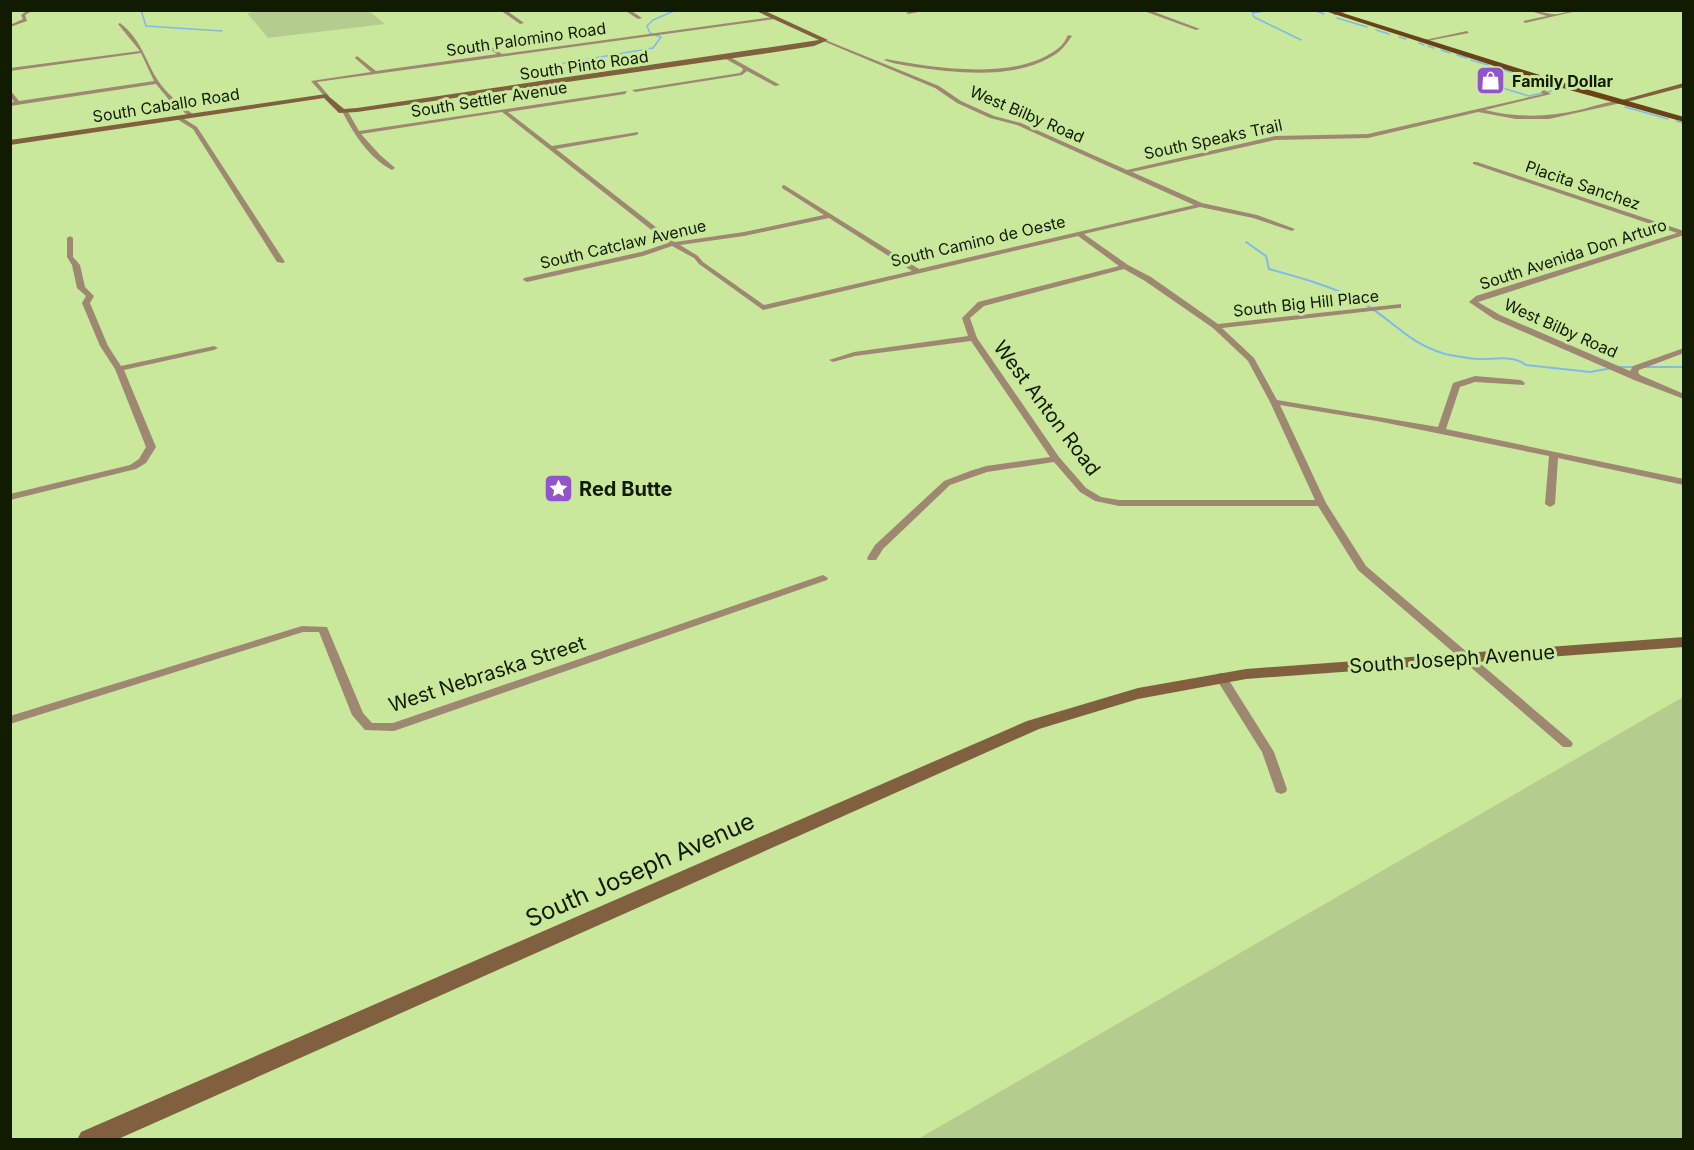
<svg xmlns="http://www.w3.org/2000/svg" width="1694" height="1150" viewBox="0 0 1694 1150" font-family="Inter,sans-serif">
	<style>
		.green { fill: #b4cd8f }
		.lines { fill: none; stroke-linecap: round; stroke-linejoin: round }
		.stream-far1 { stroke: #81b9ea; stroke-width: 1.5 }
		.stream { stroke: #81b9ea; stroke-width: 2 }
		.street { fill: #9e8872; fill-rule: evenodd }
		.secondary { fill: #80603f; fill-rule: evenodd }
		.primary { fill: #694317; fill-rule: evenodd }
		.labels { text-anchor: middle; stroke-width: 6; stroke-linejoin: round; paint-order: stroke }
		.far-street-label { font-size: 16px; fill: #111b00; stroke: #c9e89c }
		.far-poi-label { font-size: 16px; font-weight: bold; fill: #111b00; stroke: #c9e89c; text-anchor: start }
		.street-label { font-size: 20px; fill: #111b00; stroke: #c9e89c }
		.poi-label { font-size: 20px; font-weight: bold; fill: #111b00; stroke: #c9e89c; text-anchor: start }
		.near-street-label { font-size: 24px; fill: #111b00; stroke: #c9e89c }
	</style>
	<rect width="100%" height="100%" fill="#c9e89c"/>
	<g class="green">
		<path d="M 267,11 L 369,11 L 385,24 L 268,38 L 247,13 Z"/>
		<path d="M 1683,697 L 1683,1139 L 918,1139 Z"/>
	</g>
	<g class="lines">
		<g class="stream-far1">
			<path d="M 141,10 L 146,26 L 222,31"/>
			<path d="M 1272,10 L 1252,13 L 1254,17 L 1301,40"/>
			<path d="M 1313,10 L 1324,14"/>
			<path d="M 1337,18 L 1367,27"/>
			<path d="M 1376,30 L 1389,34"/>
			<path d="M 1399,37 L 1406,39"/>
			<path d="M 1419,43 L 1424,45"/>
			<path d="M 1428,46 L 1434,48"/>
			<path d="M 1441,50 L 1450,53"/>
			<path d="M 1457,55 L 1467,58"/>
			<path d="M 1471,60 L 1488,65"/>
			<path d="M 1495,67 L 1526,77"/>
			<path d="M 530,69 L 653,48 L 661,37 L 650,33 L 647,26 L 653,20 L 676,10"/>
			<path d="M 1538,81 L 1562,88"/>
			<path d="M 1486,83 L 1529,96 L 1542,93"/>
			<path d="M 1547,92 L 1560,89"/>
			<path d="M 1625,107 L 1668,119"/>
			<path d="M 1676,121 L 1684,123"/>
		</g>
		<g class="stream">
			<path d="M 1246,242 L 1266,256 L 1269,269 C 1298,277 1334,287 1360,301 C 1392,319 1407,343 1445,354 C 1455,356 1467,358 1477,359 C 1494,360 1512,354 1526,365 L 1590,372 L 1612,368"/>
			<path d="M 1618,367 L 1636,367"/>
			<path d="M 1645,367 L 1684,367"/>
		</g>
		<g class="street">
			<path d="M 28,10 L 34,10 L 25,15 L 27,21 L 10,27 L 10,25 L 23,19 L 21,15 Z"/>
			<path d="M 500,10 L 506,10 L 524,23 L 520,24 Z"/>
			<path d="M 624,10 L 630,10 L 642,18 L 638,19 Z"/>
			<path d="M 915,10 L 928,10 L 908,14 L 906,13 Z"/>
			<path d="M 1141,10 L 1149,10 L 1200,29 L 1196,30 Z"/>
			<path d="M 1344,10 L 1354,10 L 1335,15 L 1333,14 Z"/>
			<path d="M 1527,10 C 1536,10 1543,13 1552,14 C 1560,15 1571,10 1581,10 L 1525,23 L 1523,21 L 1547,16 Z"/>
			<path d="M 773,17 L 775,19 L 317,82 L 329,96 L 326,98 L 311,81 L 371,72 L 355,58 L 357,56 L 376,71 L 497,54 L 478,42 L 480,40 L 502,54 Z"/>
			<path d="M 120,23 C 142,40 145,61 159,82 C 168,95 181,105 194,115 L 194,117 L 190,117 L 170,101 L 156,84 L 10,106 L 10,102 L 14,102 L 10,96 L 10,90 L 19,101 L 154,81 L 141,53 L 10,71 L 10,68 L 140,51 L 118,24 Z"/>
			<path d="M 1467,31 L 1469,33 L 1422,42 L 1420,41 Z"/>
			<path d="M 1068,35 L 1072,36 C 1065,46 1061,52 1049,58 C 1013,79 955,73 915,67 C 905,65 893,64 884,60 L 886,59 C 934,68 1021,82 1061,46 C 1064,43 1066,39 1068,35 Z"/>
			<path d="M 823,39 L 939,86 L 961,101 L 994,116 L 1021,123 L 1127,170 L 1275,136 L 1368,134 L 1543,94 L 1541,92 L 1544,90 L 1551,94 L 1485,110 C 1517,118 1547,117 1579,110 C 1593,107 1607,101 1621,101 L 1621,103 L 1549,119 L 1516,119 L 1478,112 L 1368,138 L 1275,140 L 1132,172 L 1202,203 L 1257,215 L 1295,229 L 1292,231 L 1253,218 L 1200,207 L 1084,234 L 1128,265 L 1151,277 L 1218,324 L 1401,304 L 1401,308 L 1398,308 L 1222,328 L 1254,358 L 1277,400 L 1438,427 L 1453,383 L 1475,376 L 1521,380 L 1525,383 L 1524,385 L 1475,382 L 1460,387 L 1446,429 L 1684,479 L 1684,485 L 1558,458 L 1555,504 L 1550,507 L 1545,504 L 1549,456 L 1377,421 L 1280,405 L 1326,503 L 1366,566 L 1571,741 L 1573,744 L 1571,747 L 1563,747 L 1358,570 L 1318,506 L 1119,506 L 1095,501 L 1080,492 L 1054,462 L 987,472 L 950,485 L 883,549 L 876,560 L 868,560 L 867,558 L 875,545 L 944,481 L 970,471 L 986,466 L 1050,457 L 971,341 L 855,356 L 833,362 L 829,360 L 854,352 L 968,336 L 962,318 L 978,302 L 1119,266 L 1078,236 L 763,310 L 699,264 L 694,258 L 672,246 L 643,256 L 527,282 L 523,280 L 524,278 L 641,252 L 668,243 L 502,112 L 361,134 L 380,155 L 394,167 L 395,168 L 392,170 C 369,158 353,133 342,111 L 347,110 L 359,131 L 627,91 L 625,94 L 508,112 L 552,146 L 638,132 L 638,134 L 636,135 L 556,149 L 675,242 L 744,232 L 824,215 L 782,188 L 782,186 L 784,185 L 919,269 L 1194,205 L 1017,125 L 990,118 L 957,103 L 935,88 L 823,41 ZM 829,218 L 912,271 L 764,305 L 703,262 L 698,256 L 680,245 L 744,236 ZM 1124,269 L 1145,281 L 1213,328 L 1248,361 L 1270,402 L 1315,500 L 1119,500 L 1101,497 L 1086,488 L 1059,457 L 977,338 L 970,318 L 984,306 Z"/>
			<path d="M 724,56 L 728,56 L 780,85 L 775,86 L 747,71 L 742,75 L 635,92 L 632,90 L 740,73 L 743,70 L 742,68 L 724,58 Z"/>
			<path d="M 177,117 L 181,117 L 197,127 L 285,262 L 283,263 L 277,262 L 193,129 L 177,119 Z"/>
			<path d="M 1473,162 L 1477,162 L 1684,231 L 1684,235 L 1478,302 L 1500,315 L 1630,371 L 1633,366 L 1684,348 L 1684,353 L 1639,370 L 1638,372 L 1640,375 L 1684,394 L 1684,399 L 1634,380 L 1494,319 L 1469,302 L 1476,296 L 1677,233 L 1473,164 Z"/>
			<path d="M 70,236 L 73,238 L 73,257 L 80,265 L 85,287 L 94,296 L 90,303 L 108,346 L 121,366 L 214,346 L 218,348 L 214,350 L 124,370 L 156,447 L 146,463 L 136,469 L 10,500 L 10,494 L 130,465 L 139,459 L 146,447 L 115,369 L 100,346 L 82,303 L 86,296 L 77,288 L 72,265 L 67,257 L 67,238 Z"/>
			<path d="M 823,575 L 828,578 L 827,580 L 394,731 L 365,730 L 352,715 L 319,632 L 303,632 L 10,724 L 10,716 L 302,626 L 327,627 L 363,713 L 372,723 L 393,723 Z"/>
			<path d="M 1221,673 L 1225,674 L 1274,752 L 1287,789 L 1286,792 L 1281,794 L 1276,792 L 1275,789 L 1262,752 L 1215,677 L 1217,674 Z"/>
		</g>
		<g class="secondary">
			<path d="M 754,10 L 763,10 L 828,40 L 814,46 L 769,53 L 357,112 L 339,113 L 324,98 L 10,145 L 10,140 L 326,94 L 344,109 L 357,108 L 819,40 Z"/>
			<path d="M 1684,83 L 1684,87 L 1619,104 L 1615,102 Z"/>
			<path d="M 1684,637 L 1684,647 L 1246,679 L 1138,699 L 1039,729 L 116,1140 L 77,1140 L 81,1132 L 1027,721 L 1138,688 L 1246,669 Z"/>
		</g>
		<path class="primary" d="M 1322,10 L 1333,10 L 1565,83 L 1684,117 L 1684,122 L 1559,87 Z"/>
	</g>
	<defs>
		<symbol id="shop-square" viewBox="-11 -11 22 22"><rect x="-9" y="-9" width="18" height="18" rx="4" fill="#9354ca" stroke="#c9e89c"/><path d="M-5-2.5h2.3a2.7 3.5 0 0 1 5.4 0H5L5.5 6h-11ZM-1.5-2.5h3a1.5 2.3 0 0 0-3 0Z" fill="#fff"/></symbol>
		<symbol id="sight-square" viewBox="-11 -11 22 22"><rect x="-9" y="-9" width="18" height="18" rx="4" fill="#9354ca" stroke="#c9e89c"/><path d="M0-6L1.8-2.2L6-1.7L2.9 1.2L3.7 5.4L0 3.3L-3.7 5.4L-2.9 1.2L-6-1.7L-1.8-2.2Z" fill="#fff"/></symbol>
	</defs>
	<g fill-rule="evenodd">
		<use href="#shop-square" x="1474" y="64" width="33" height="33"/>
		<use href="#sight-square" x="542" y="472" width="33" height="33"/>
	</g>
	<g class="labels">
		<g class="far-street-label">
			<text transform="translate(526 39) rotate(-8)" y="6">South Palomino Road</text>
			<text transform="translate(584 65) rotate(-8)" y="6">South Pinto Road</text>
			<text transform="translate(489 99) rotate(-9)" y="6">South Settler Avenue</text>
			<text transform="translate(166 105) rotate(-9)" y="6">South Caballo Road</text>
			<text transform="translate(1027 114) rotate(23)" y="6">West Bilby Road</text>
			<text transform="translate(1213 139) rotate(-12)" y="6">South Speaks Trail</text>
			<text transform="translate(1583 185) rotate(19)" y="6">Placita Sanchez</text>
			<text transform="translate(978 241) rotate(-13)" y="6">South Camino de Oeste</text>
			<text transform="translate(623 244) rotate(-13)" y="6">South Catclaw Avenue</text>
			<text transform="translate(1573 254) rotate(-18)" y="6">South Avenida Don Arturo</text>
			<text transform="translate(1306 303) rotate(-6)" y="6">South Big Hill Place</text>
			<text transform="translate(1561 328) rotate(24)" y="6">West Bilby Road</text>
		</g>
		<g class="far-poi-label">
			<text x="1512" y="87">Family Dollar</text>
		</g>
		<g class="street-label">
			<text transform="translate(1047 408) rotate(53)" y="7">West Anton Road</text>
			<text transform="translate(1452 659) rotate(-4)" y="7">South Joseph Avenue</text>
			<text transform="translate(487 674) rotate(-18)" y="7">West Nebraska Street</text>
		</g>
		<g class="poi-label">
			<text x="579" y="496">Red Butte</text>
		</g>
		<g class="near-street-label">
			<text transform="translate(640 870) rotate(-24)" y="8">South Joseph Avenue</text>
		</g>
	</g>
	<rect width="1694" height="1150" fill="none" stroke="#111b00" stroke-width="24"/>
</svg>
